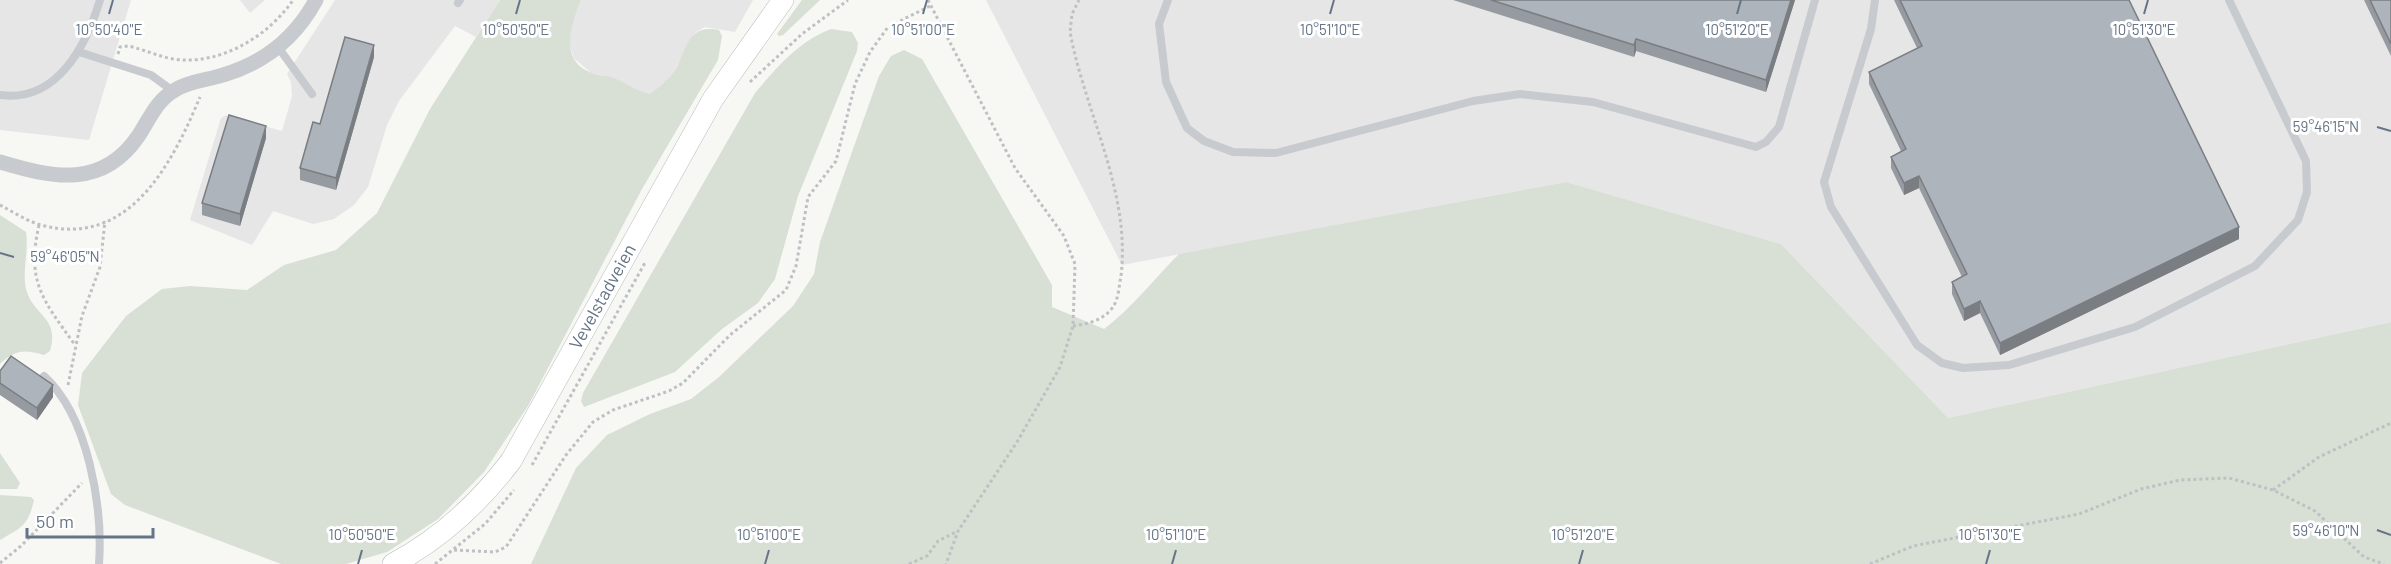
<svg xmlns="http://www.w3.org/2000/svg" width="2391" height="564" viewBox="0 0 2391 564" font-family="Barlow,sans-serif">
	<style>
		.built { fill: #e5e6e5 }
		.green { fill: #d8dfd5 }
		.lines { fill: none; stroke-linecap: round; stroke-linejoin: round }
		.secondary-casing { stroke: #b9bdc2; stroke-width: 22 }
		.path { stroke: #bec1c3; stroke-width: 3; stroke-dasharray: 3 3; stroke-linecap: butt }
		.service { stroke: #c7cace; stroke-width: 8 }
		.minor { stroke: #c7cace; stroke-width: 15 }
		.secondary { stroke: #fff; stroke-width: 21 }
		.wall { fill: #969ba1 }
		.shaded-wall { fill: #7a7e83 }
		.building { fill: #aeb4bb; stroke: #7a7e83; stroke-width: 1.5 }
		.ticks { fill: none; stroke: #657486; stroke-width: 2 }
		.labels { text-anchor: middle; stroke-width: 6; stroke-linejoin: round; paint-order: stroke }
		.street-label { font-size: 18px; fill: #657486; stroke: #fff }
		.ticks-label { font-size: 15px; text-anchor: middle; fill: #657486; stroke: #fff; stroke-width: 6; stroke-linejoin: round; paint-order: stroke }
	</style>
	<rect width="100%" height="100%" fill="#f7f7f4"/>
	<g class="built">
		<path d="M 0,0 L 131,0 L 89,140 L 0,130 Z"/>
		<path d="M 240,0 L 265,0 L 250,13 Z"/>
		<path d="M 335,0 L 500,0 L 476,37 L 455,26 L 399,101 L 387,125 L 368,187 L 354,205 L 334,219 L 313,224 L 273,211 L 252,245 L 190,220 L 221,118 L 226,115 L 282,131 L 292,96 L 291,82 L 287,74 Z"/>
		<path d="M 581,0 L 753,0 L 735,32 L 705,27 L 695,33 L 670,78 L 650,94 L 635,91 L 610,77 L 591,73 L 574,58 L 569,44 L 571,26 Z"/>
		<path d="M 986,0 L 2391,0 L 2391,322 L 1948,418 L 1781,244 L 1566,182 L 1122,265 Z"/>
	</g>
	<g class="green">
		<path d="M 500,0 L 581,0 C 571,25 558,60 592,73 C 598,76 605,75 611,77 C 625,82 635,91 650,94 C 656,89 663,84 669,78 C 688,58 682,23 719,30 L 722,36 L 718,60 L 642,189 L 528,406 L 484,472 L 438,519 L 387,552 L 346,564 L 281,564 L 125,505 L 111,494 L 78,405 L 82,373 L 126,316 L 162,289 L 190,286 L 247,290 L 284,265 L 336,250 L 377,213 L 430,109 Z"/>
		<path d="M 802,0 L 820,0 L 783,35 L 779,36 L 777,34 Z"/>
		<path d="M 831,29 L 852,32 L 858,43 L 857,51 L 798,196 L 775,279 L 758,303 L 722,329 L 675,372 L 584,407 L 581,401 L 583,393 L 755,93 C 777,67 799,41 831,29 Z"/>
		<path d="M 904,50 L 922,59 L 1052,285 L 1052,307 L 1104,329 C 1131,309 1155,278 1179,254 L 1566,182 L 1781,244 L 1948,418 L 2391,322 L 2391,564 L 531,564 L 576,468 L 607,435 L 650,414 L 691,399 L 719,377 L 793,306 L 814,274 L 820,242 L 879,76 L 891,56 Z"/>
		<path d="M 0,215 L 26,232 C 29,251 22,270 26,289 C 33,316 60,317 50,351 L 44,355 C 25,349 14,350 0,364 Z"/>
		<path d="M 0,453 L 20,483 L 17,489 L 0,489 Z"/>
		<path d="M 0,495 L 31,497 L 34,500 C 28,526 22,527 0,540 Z"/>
	</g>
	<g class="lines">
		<defs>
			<g id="secondary">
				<path id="s1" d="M 393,564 C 440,539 479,503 511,461 L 713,99 L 783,0"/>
			</g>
		</defs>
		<use href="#secondary" class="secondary-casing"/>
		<g class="path">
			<path d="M 928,0 L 1015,168 L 1064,236 L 1075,264 L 1073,326 L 1060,367 L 1017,442 L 958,531 L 946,564"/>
			<path d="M 118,54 L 120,47 L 128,46 C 143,49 157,56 173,59 C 219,66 268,37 293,0"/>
			<path d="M 750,82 L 802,34 L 848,0"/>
			<path d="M 0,205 C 13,212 27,221 41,225 C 129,249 172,164 200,97"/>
			<path d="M 39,225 C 26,282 43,300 75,345"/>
			<path d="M 1073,326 C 1088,324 1104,320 1113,307 C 1119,298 1119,285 1121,276 C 1131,191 1085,113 1070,32 L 1072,14 L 1079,0"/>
			<path d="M 68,385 L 82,316 L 100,267 L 105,221"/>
			<path d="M 532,465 L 646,261"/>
			<path d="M 2273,490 L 2319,457 L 2391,423"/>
			<path d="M 454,550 L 495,552 L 506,547 L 566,455 L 593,422 L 613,410 L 669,391 L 683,383 L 730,335 L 786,290 L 796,266 L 808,197 L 836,161 L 855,84 L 870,52 L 888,27 L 930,6"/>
			<path d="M 0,563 L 21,546 L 82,483"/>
			<path d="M 435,564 L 485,524 L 514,490"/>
			<path d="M 909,564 L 927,556 L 938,541 L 956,532"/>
			<path d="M 1870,564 L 1913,546 L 2079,514 L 2141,489 L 2180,480 L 2229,478 L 2273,490 L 2315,511 L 2364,557 L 2384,564"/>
		</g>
		<g class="service">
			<path d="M 1168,0 L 1159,24 L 1166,82 L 1187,128 L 1204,141 L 1233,152 L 1276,153 L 1473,101 L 1520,94 L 1593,102 L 1756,147 L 1766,142 L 1779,127 L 1815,0"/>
			<path d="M 1875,0 L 1871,29 L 1824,182 L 1831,207 L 1917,345 L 1942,363 L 1963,368 L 2009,365 L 2135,327 L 2255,266 L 2298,220 L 2307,192 L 2306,161 L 2229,0"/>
			<path d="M 458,3 L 460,0"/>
			<path d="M 278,47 L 312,94"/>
			<path d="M 79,52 L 151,75 L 173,91"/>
			<path d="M 0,95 C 57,103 86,46 100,0"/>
			<path d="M 44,376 C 88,416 103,506 99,564"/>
		</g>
		<path class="minor" d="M 0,162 C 53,178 103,189 139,135 C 150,118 157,100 175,90 C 189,81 208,80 223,75 C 264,63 296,37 316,0"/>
		<use href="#secondary" class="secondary"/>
	</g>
	<g class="wall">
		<path d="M 1453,0 L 1795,0 L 1766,92 L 1636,51 L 1634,57 Z"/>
		<path d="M 1894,0 L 2129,0 L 2239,239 L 2000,355 L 1980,313 L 1964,321 L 1952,294 L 1952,282 L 1962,277 L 1919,188 L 1904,195 L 1891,168 L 1891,157 L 1901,151 L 1869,84 L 1869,72 L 1917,48 Z"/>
		<path d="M 2364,0 L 2391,0 L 2391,56 Z"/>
		<path d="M 374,57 L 336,190 L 300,180 L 300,168 L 320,124 Z"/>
		<path d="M 266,138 L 240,226 L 202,215 L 202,203 Z"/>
		<path d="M 0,371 L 53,397 L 37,420 L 0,395 Z"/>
	</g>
	<g class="shaded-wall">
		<path d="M 1791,0 L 1795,0 L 1766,92 L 1766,80 Z"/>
		<path d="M 1636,39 L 1636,51 L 1634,57 L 1634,45 Z"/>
		<path d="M 374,45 L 374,57 L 336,190 L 336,178 Z"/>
		<path d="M 266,126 L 266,138 L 240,226 L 240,214 Z"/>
		<path d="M 1919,176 L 1919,188 L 1904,195 L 1904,183 Z"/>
		<path d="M 2239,227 L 2239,239 L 2000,355 L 2000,343 Z"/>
		<path d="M 1980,301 L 1980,313 L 1964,321 L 1964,309 Z"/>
		<path d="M 53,385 L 53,397 L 37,420 L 37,408 Z"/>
	</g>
	<g class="building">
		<path d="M 1491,0 L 1791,0 L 1766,80 L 1636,39 L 1634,45 Z"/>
		<path d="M 1900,0 L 2129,0 L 2239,227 L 2000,343 L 1980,301 L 1964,309 L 1952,282 L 1967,274 L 1919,176 L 1904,183 L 1891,157 L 1906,149 L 1869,72 L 1922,46 Z"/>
		<path d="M 2370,0 L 2391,0 L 2391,44 Z"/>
		<path d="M 345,37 L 374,45 L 336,178 L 300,168 L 313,122 L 320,124 Z"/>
		<path d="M 229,115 L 266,126 L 240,214 L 202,203 Z"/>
		<path d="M 11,356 L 53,385 L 37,408 L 0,383 L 0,371 Z"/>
	</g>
	<path class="ticks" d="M 109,14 L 113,0M 516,14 L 520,0M 923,14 L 927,0M 1330,14 L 1334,0M 1737,14 L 1741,0M 2144,14 L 2148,0M 2377,127 L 2391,131M 0,253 L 14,257M 2377,530 L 2391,535M 358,564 L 362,550M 765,564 L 769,550M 1172,564 L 1176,550M 1579,564 L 1583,550M 1986,564 L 1990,550"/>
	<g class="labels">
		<g class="street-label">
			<text dy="6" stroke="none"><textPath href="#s1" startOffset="346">Vevelstadveien</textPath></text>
		</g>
	</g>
	<g class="ticks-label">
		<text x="109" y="35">10°50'40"E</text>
		<text x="516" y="35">10°50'50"E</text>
		<text x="923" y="35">10°51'00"E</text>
		<text x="1330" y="35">10°51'10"E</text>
		<text x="1737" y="35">10°51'20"E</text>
		<text x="2144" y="35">10°51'30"E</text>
		<text x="2326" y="132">59°46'15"N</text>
		<text x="65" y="262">59°46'05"N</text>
		<text x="2326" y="536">59°46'10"N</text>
		<text x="362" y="540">10°50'50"E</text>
		<text x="769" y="540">10°51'00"E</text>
		<text x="1583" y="540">10°51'20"E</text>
		<text x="1990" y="540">10°51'30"E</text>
		<text x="1176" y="540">10°51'10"E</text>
	</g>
	<path d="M27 528v9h126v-9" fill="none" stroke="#657486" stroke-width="3"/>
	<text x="36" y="528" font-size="18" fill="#657486" stroke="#ffffff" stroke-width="4.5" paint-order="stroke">50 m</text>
</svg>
